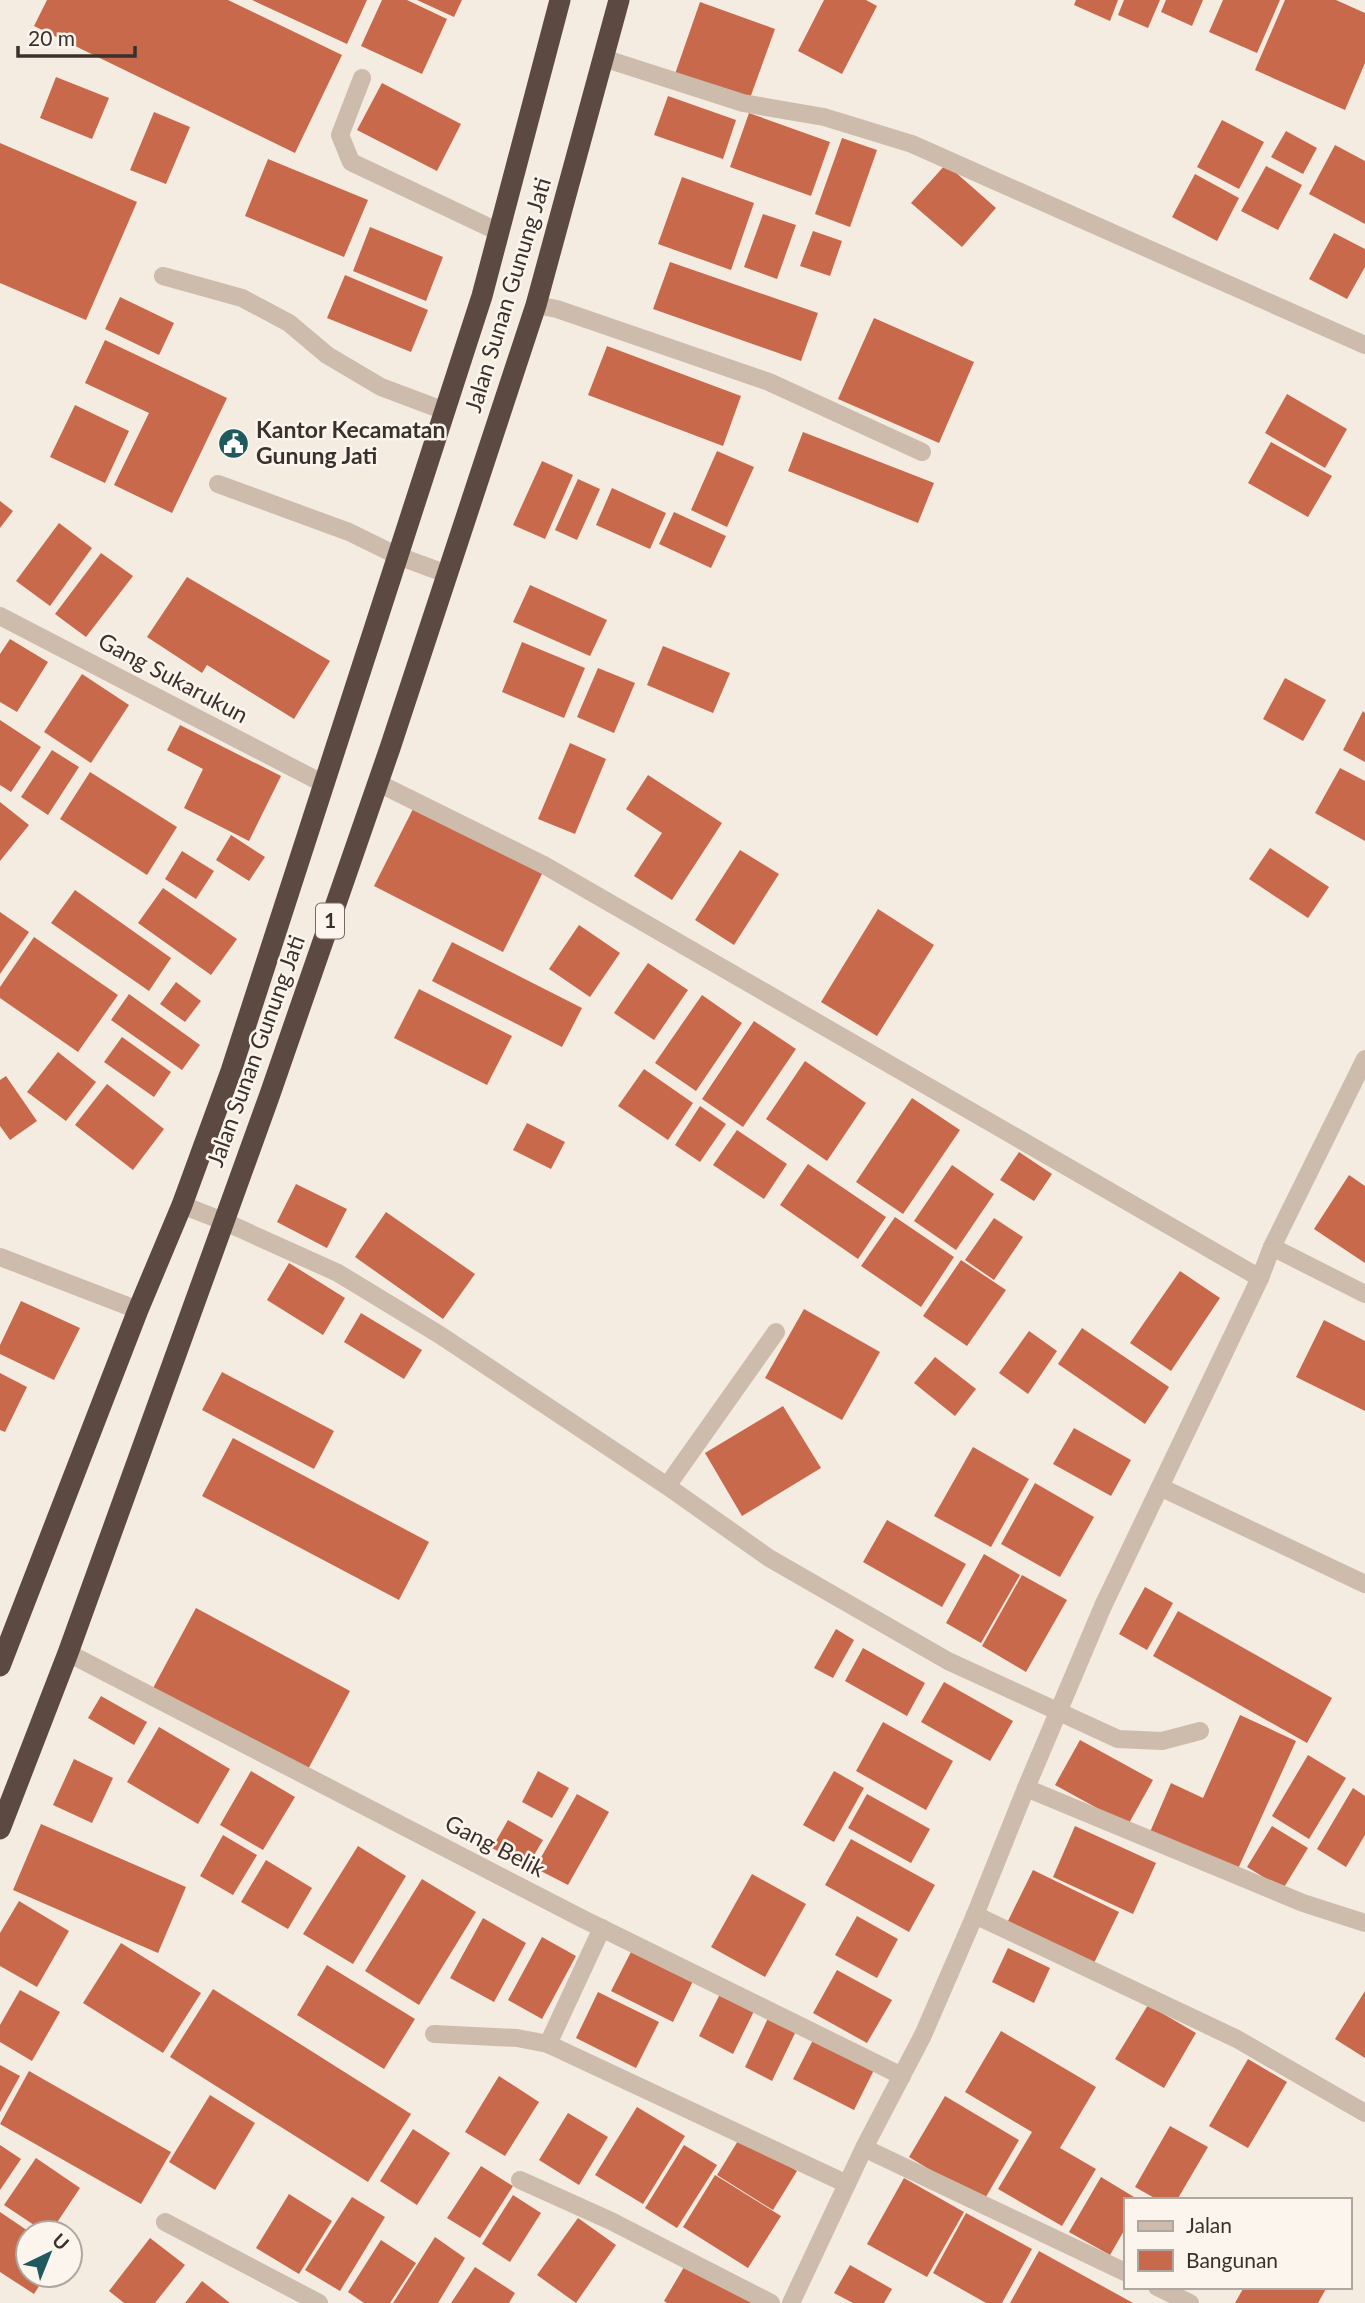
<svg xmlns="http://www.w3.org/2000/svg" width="1365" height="2303" viewBox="0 0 1365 2303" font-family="Lato,sans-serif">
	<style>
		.building { fill: #c8694b }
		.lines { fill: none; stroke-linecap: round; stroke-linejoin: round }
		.lane { stroke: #cdbbac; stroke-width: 18 }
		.street { stroke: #cdbbac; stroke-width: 18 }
		.highway { stroke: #5c4a42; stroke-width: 21 }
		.labels { text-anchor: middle; stroke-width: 5; stroke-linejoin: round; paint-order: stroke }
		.shield { fill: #fbf5ee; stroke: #756b66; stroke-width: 2 }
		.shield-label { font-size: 21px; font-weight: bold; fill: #3b302b }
		.street-label { font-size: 23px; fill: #3b302b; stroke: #fbf5ee }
		.poi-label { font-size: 23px; font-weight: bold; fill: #3b302b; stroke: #fbf5ee; text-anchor: start }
	</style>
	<rect width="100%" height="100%" fill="#f4ebe1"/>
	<g class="building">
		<path d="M 47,0 L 228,0 L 342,55 L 295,153 L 34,26 Z"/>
		<path d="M 252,0 L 367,0 L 347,44 Z"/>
		<path d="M 382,0 L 407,0 L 447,19 L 422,74 L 361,46 Z"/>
		<path d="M 417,0 L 462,0 L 454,17 Z"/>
		<path d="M 824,0 L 866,0 L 877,6 L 842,74 L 798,51 Z"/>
		<path d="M 1076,0 L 1118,0 L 1110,21 L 1074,5 Z"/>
		<path d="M 1124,0 L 1160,0 L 1148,28 L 1118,15 Z"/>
		<path d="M 1166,0 L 1203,0 L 1192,26 L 1161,12 Z"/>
		<path d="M 1223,0 L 1280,0 L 1257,53 L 1209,32 Z"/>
		<path d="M 1285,0 L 1336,0 L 1365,13 L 1365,63 L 1345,110 L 1255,70 Z"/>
		<path d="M 700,2 L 775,29 L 749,101 L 675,74 Z"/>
		<path d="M 56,77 L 109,98 L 92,139 L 40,118 Z"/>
		<path d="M 382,83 L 461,124 L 437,171 L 357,130 Z"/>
		<path d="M 668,96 L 736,120 L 723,159 L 654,135 Z"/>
		<path d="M 154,112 L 190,127 L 166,184 L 130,170 Z"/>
		<path d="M 749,113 L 830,142 L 811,196 L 730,167 Z"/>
		<path d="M 1222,120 L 1264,142 L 1239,189 L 1197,167 Z"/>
		<path d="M 1286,131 L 1317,148 L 1303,174 L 1271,157 Z"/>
		<path d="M 842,138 L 877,150 L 850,227 L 815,214 Z"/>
		<path d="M 0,143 L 137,202 L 86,320 L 0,283 Z"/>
		<path d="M 1335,145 L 1365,161 L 1365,224 L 1309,194 Z"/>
		<path d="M 268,159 L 368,200 L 344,257 L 245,216 Z"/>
		<path d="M 946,164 L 996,208 L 962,247 L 911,203 Z"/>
		<path d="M 1266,166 L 1302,185 L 1278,230 L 1241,211 Z"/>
		<path d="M 1195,174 L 1239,198 L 1217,241 L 1172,217 Z"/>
		<path d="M 682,177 L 754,203 L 731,270 L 658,244 Z"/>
		<path d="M 763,214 L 796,225 L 777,279 L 744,267 Z"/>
		<path d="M 370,227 L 443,257 L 426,301 L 353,271 Z"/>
		<path d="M 813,231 L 842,241 L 830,276 L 800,266 Z"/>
		<path d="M 1334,233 L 1365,249 L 1365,267 L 1347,299 L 1309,279 Z"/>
		<path d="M 670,262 L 818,313 L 801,361 L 653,309 Z"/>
		<path d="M 345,275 L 428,310 L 411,352 L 327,318 Z"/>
		<path d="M 120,297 L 174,323 L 159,355 L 105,329 Z"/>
		<path d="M 874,318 L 974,362 L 939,443 L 838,399 Z"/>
		<path d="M 105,340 L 227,398 L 172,513 L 114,485 L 149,413 L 85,383 Z"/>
		<path d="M 607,346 L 741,396 L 723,446 L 588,395 Z"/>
		<path d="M 1287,394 L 1347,429 L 1325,468 L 1265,433 Z"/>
		<path d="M 75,405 L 129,431 L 105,483 L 50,457 Z"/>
		<path d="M 803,432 L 934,483 L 918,523 L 788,471 Z"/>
		<path d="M 1271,442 L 1332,476 L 1308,517 L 1248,483 Z"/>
		<path d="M 717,451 L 754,467 L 727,527 L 691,510 Z"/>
		<path d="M 542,461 L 573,475 L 545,539 L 513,525 Z"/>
		<path d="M 578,479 L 600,489 L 577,540 L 555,530 Z"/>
		<path d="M 612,488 L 666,513 L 650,549 L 596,525 Z"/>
		<path d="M 0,501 L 13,511 L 0,528 Z"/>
		<path d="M 674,512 L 726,536 L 711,568 L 659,544 Z"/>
		<path d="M 59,523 L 92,548 L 50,606 L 16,581 Z"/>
		<path d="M 101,553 L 133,576 L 86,637 L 55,614 Z"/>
		<path d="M 187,577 L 330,661 L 294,719 L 207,665 L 202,673 L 147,637 Z"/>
		<path d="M 530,585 L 607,620 L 590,656 L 513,622 Z"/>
		<path d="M 10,639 L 48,662 L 17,712 L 0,702 L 0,654 Z"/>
		<path d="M 522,642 L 585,668 L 564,718 L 502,692 Z"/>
		<path d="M 663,646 L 730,673 L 713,713 L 647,685 Z"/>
		<path d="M 598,668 L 635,683 L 614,733 L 577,717 Z"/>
		<path d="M 82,674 L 129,705 L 91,763 L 44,732 Z"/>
		<path d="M 1285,678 L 1326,700 L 1303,741 L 1263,719 Z"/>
		<path d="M 1363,711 L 1365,713 L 1365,762 L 1343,750 Z"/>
		<path d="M 0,720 L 41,747 L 11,792 L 0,785 Z"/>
		<path d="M 180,725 L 281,776 L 249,841 L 184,808 L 203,769 L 167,750 Z"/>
		<path d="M 570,743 L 606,759 L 575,834 L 538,819 Z"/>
		<path d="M 52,750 L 79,767 L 48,815 L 21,797 Z"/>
		<path d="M 1340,768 L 1365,781 L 1365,841 L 1315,813 Z"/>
		<path d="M 90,772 L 177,827 L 147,875 L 60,819 Z"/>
		<path d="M 648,775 L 722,823 L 672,900 L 634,876 L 662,833 L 626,809 Z"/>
		<path d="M 0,802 L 29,825 L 0,861 Z"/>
		<path d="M 415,805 L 544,870 L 503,952 L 374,886 Z"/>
		<path d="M 231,835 L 265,857 L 249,881 L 216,860 Z"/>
		<path d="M 1270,848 L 1329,887 L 1308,918 L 1249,879 Z"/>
		<path d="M 740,850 L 779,874 L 734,945 L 695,920 Z"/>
		<path d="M 182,851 L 214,871 L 196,899 L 165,879 Z"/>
		<path d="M 163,888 L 237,939 L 211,975 L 138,923 Z"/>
		<path d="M 75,890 L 171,958 L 149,991 L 51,923 Z"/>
		<path d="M 878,909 L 934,945 L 877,1036 L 821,1002 Z"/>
		<path d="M 0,912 L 29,932 L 0,974 Z"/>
		<path d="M 579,925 L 620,953 L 590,997 L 549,969 Z"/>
		<path d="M 34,937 L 118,995 L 78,1052 L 0,998 L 0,987 Z"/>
		<path d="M 452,942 L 582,1008 L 562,1047 L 432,981 Z"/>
		<path d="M 648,963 L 688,990 L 654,1040 L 614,1013 Z"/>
		<path d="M 176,982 L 201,1001 L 185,1022 L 160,1004 Z"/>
		<path d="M 419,989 L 512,1036 L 487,1085 L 394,1038 Z"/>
		<path d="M 129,994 L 200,1045 L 182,1070 L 111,1020 Z"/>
		<path d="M 702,995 L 742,1023 L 696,1091 L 655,1063 Z"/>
		<path d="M 754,1021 L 796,1049 L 743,1127 L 702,1099 Z"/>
		<path d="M 122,1037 L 171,1072 L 154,1097 L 104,1062 Z"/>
		<path d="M 58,1052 L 96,1082 L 66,1121 L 27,1092 Z"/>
		<path d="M 805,1061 L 866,1103 L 827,1161 L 766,1119 Z"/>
		<path d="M 644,1069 L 693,1103 L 668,1140 L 618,1106 Z"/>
		<path d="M 6,1076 L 37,1121 L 10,1140 L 0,1126 L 0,1080 Z"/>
		<path d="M 107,1084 L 164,1129 L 133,1170 L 75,1125 Z"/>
		<path d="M 912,1098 L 960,1130 L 903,1214 L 856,1182 Z"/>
		<path d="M 700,1106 L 726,1124 L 700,1162 L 675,1145 Z"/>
		<path d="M 527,1123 L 565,1142 L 551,1169 L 513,1150 Z"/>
		<path d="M 737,1130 L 787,1164 L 764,1199 L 713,1165 Z"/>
		<path d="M 1019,1152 L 1052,1174 L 1034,1201 L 1000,1180 Z"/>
		<path d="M 808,1164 L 886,1217 L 858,1259 L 780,1205 Z"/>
		<path d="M 952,1165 L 994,1194 L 956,1250 L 914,1221 Z"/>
		<path d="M 1349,1175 L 1365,1186 L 1365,1263 L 1314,1229 Z"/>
		<path d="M 296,1184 L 347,1209 L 327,1248 L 277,1222 Z"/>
		<path d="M 386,1212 L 475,1274 L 443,1319 L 355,1257 Z"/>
		<path d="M 895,1217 L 954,1257 L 921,1307 L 861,1266 Z"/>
		<path d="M 994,1218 L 1023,1237 L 994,1280 L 965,1260 Z"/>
		<path d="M 961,1260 L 1006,1290 L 967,1346 L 923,1316 Z"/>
		<path d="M 289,1263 L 345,1298 L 323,1335 L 267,1300 Z"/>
		<path d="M 1180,1271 L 1220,1298 L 1171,1371 L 1130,1343 Z"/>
		<path d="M 21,1301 L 80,1328 L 54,1380 L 0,1354 L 0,1345 Z"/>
		<path d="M 804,1309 L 880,1352 L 842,1420 L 765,1378 Z"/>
		<path d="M 361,1313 L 422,1350 L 404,1379 L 344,1342 Z"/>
		<path d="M 1324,1320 L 1365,1341 L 1365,1411 L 1296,1377 Z"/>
		<path d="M 1082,1328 L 1169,1387 L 1145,1424 L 1058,1364 Z"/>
		<path d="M 1029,1331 L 1057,1351 L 1028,1394 L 999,1373 Z"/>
		<path d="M 935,1357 L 976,1389 L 955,1416 L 914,1383 Z"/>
		<path d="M 222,1372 L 334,1431 L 314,1469 L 202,1410 Z"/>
		<path d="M 0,1373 L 27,1387 L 5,1432 L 0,1430 Z"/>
		<path d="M 783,1406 L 821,1468 L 742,1516 L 705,1453 Z"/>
		<path d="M 1074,1428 L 1131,1460 L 1111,1496 L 1053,1464 Z"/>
		<path d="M 233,1438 L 429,1542 L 399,1600 L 202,1496 Z"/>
		<path d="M 973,1447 L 1029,1479 L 991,1547 L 934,1516 Z"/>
		<path d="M 1035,1483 L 1094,1517 L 1060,1577 L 1001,1544 Z"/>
		<path d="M 887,1520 L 966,1564 L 942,1607 L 863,1562 Z"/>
		<path d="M 984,1554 L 1020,1575 L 981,1643 L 946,1623 Z"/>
		<path d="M 1022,1575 L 1067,1600 L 1026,1672 L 982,1646 Z"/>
		<path d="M 1145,1587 L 1173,1603 L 1147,1650 L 1119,1634 Z"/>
		<path d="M 196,1608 L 350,1691 L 306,1773 L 152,1690 Z"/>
		<path d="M 1178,1611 L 1332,1698 L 1307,1743 L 1153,1656 Z"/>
		<path d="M 836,1629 L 854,1640 L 833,1678 L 814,1668 Z"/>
		<path d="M 863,1648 L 925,1683 L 907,1716 L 845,1681 Z"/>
		<path d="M 944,1682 L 1013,1721 L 990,1761 L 921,1722 Z"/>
		<path d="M 101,1696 L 147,1722 L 134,1745 L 88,1718 Z"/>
		<path d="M 1240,1715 L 1296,1741 L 1237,1871 L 1150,1832 L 1171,1783 L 1203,1798 Z"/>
		<path d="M 883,1722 L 953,1761 L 926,1810 L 856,1771 Z"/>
		<path d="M 159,1727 L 230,1769 L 198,1824 L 127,1782 Z"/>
		<path d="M 1080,1740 L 1153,1780 L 1128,1825 L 1055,1785 Z"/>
		<path d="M 1308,1755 L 1346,1778 L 1309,1839 L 1272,1816 Z"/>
		<path d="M 74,1759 L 113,1778 L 92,1823 L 53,1805 Z"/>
		<path d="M 251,1771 L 295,1797 L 263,1850 L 220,1825 Z"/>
		<path d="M 538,1771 L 569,1788 L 552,1818 L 522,1802 Z"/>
		<path d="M 834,1771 L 864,1788 L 834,1842 L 803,1825 Z"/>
		<path d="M 1353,1788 L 1365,1796 L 1365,1835 L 1346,1867 L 1317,1849 Z"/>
		<path d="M 577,1794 L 609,1812 L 568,1885 L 535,1868 Z"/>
		<path d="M 867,1794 L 930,1829 L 911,1863 L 848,1828 Z"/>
		<path d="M 508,1820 L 543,1840 L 527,1867 L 492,1848 Z"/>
		<path d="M 41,1824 L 186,1887 L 158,1953 L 13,1890 Z"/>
		<path d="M 1075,1826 L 1156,1863 L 1133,1914 L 1053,1877 Z"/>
		<path d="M 1272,1826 L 1308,1848 L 1283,1889 L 1247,1867 Z"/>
		<path d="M 223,1835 L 257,1855 L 233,1895 L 200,1876 Z"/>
		<path d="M 851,1839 L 935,1885 L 909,1932 L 825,1885 Z"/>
		<path d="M 358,1846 L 406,1876 L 353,1964 L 303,1934 Z"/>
		<path d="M 266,1860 L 312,1888 L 288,1929 L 241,1902 Z"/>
		<path d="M 1033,1870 L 1119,1912 L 1094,1963 L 1008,1921 Z"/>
		<path d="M 752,1874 L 806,1904 L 765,1977 L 711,1947 Z"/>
		<path d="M 422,1879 L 476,1912 L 419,2005 L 365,1971 Z"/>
		<path d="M 19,1901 L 69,1931 L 37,1987 L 0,1966 L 0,1933 Z"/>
		<path d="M 857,1916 L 898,1939 L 877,1978 L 835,1955 Z"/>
		<path d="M 483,1918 L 526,1943 L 494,2002 L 450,1978 Z"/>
		<path d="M 542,1937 L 576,1956 L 542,2019 L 508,2000 Z"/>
		<path d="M 121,1943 L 201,1993 L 163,2053 L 83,2003 Z"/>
		<path d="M 634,1946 L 695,1977 L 673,2022 L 611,1991 Z"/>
		<path d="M 1008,1948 L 1050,1968 L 1034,2003 L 992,1982 Z"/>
		<path d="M 327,1965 L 415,2019 L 384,2069 L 297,2015 Z"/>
		<path d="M 837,1970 L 892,2000 L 867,2043 L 813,2013 Z"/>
		<path d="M 213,1989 L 411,2114 L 368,2182 L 170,2057 Z"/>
		<path d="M 20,1990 L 60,2012 L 32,2061 L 0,2042 L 0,2025 Z"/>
		<path d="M 722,1990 L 756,2007 L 733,2054 L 699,2036 Z"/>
		<path d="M 1365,1991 L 1365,2058 L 1335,2039 Z"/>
		<path d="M 598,1992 L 659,2022 L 636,2068 L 576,2038 Z"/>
		<path d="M 1148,2005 L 1196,2033 L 1164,2088 L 1115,2059 Z"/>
		<path d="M 770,2014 L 798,2027 L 772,2081 L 745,2067 Z"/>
		<path d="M 1001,2031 L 1096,2087 L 1060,2148 L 1096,2169 L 1062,2226 L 998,2189 L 1032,2132 L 965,2092 Z"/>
		<path d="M 815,2036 L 876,2066 L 854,2110 L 793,2079 Z"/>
		<path d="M 1248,2059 L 1287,2082 L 1248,2148 L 1209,2126 Z"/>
		<path d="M 0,2065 L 20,2076 L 0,2112 Z"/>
		<path d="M 29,2071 L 171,2152 L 141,2204 L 0,2124 Z"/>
		<path d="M 499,2076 L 539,2102 L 505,2156 L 465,2132 Z"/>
		<path d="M 210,2095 L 255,2123 L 215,2190 L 169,2162 Z"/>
		<path d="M 945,2096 L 1019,2140 L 983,2202 L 909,2157 Z"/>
		<path d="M 637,2107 L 685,2136 L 643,2204 L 595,2175 Z"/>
		<path d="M 568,2113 L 608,2137 L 579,2185 L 539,2160 Z"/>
		<path d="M 1170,2126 L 1208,2147 L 1177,2200 L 1158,2200 L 1135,2187 Z"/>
		<path d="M 413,2129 L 450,2153 L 417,2205 L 380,2181 Z"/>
		<path d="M 741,2136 L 797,2171 L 773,2210 L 717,2175 Z"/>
		<path d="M 0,2145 L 21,2159 L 0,2190 Z"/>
		<path d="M 684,2145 L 717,2165 L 677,2228 L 645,2208 Z"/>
		<path d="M 36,2158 L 80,2188 L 50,2233 L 46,2233 L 4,2205 Z"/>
		<path d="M 481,2166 L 513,2186 L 480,2238 L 447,2218 Z"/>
		<path d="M 715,2175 L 781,2216 L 748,2268 L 683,2227 Z"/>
		<path d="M 1101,2177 L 1139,2200 L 1125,2200 L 1125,2229 L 1110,2255 L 1069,2232 Z"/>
		<path d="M 904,2178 L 964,2212 L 927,2277 L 867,2244 Z"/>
		<path d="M 289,2194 L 332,2221 L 299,2274 L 256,2248 Z"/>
		<path d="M 513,2195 L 541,2213 L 510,2262 L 482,2244 Z"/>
		<path d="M 352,2197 L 385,2217 L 340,2291 L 305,2270 Z"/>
		<path d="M 0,2212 L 31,2233 L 28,2233 L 28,2275 L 46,2275 L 34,2294 L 0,2272 Z"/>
		<path d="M 966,2213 L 1032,2249 L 1002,2303 L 986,2303 L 933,2273 Z"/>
		<path d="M 578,2218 L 616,2245 L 576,2303 L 537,2275 Z"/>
		<path d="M 435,2237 L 465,2258 L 438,2303 L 393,2303 Z"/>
		<path d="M 150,2238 L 185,2265 L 155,2303 L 124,2303 L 109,2291 Z"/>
		<path d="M 381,2240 L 416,2263 L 390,2303 L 364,2303 L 348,2292 Z"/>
		<path d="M 1039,2251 L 1133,2303 L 1010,2303 Z"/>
		<path d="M 687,2262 L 752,2301 L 751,2303 L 667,2303 L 664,2301 Z"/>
		<path d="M 850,2265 L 892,2289 L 884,2303 L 853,2303 L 834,2293 Z"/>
		<path d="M 475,2267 L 515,2293 L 509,2303 L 451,2303 Z"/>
		<path d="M 202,2281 L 230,2303 L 185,2303 Z"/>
		<path d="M 1244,2287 L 1327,2287 L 1318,2303 L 1235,2303 Z"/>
	</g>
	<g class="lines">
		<g class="lane">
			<path d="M 163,276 L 242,298 L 289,323 L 327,355 L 381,387 L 445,411"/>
			<path d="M 218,484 L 349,532 L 398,556 L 447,574"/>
		</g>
		<g class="street">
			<path d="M 603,58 L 743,103 L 824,117 L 912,144 L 1365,345"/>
			<path d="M 362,78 L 340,135 L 351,162 L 499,232"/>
			<path d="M 536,305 L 557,309 L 769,382 L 922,452"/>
			<path d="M 0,616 L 324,784"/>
			<path d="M 378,783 L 544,865 L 1260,1278"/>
			<path d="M 182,1205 L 223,1221 L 338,1273 L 440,1335 L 667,1486 L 769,1558 L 948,1661 L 1118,1739 L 1162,1741 L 1200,1731"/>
			<path d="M 1272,1247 L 1365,1294"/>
			<path d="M 0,1257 L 138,1310"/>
			<path d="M 667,1486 L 776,1332"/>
			<path d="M 1160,1487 L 1365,1584"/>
			<path d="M 68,1653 L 583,1919 L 902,2076"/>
			<path d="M 1026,1788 L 1303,1903 L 1365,1923"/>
			<path d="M 975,1915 L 1237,2039 L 1365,2113"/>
			<path d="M 434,2034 L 517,2038 L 548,2044 L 847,2184"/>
			<path d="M 548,2044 L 602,1928"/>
			<path d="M 864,2148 L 1125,2272"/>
			<path d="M 520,2180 L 611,2221 L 771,2303"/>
			<path d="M 165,2222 L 319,2303"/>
			<path d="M 1157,2287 L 1190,2303"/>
			<path d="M 791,2303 L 864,2148 L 923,2035 L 975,1915 L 1026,1788 L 1103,1606 L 1260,1278 L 1272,1247 L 1365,1059"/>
		</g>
		<g class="highway">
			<path d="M 0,1666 L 138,1310 L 182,1205 L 231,1071 L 482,296 L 560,0"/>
			<path d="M 0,1829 L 68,1653 L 269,1097 L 390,748 L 536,305 L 619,0"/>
		</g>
	</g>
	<defs>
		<symbol id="civic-disc" viewBox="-11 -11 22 22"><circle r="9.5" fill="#1f5a5e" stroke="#fbf5ee"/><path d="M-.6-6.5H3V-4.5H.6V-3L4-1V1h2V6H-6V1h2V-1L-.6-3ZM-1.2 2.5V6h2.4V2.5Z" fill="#fff"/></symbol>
	</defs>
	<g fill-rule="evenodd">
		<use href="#civic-disc" x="216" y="426" width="35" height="35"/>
	</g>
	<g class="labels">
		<rect class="shield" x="316" y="903.5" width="28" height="35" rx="5"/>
		<g class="shield-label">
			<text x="330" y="928">1</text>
		</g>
		<g class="street-label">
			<text transform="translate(508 295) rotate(-73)" y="8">Jalan Sunan Gunung Jati</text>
			<text transform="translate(173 678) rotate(28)" y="8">Gang Sukarukun</text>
			<text transform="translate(256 1051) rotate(-70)" y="8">Jalan Sunan Gunung Jati</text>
			<text transform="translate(495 1846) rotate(27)" y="8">Gang Belik</text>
		</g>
		<g class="poi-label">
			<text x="256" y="438">Kantor Kecamatan<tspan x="256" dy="26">Gunung Jati</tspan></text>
		</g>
	</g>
	<rect x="1124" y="2198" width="228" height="91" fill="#fbf5ee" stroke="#aea6a0" stroke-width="2"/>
	<rect x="1138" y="2221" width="35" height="10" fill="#cdbbac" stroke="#aea6a0" stroke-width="2"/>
	<text x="1186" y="2233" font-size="21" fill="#3b302b">Jalan</text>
	<rect x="1138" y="2250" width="35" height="21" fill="#c8694b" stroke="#aea6a0" stroke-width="2"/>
	<text x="1186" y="2268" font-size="21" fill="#3b302b">Bangunan</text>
	<g transform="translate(49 2254) rotate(43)"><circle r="33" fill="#fbf5ee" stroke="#aea6a0" stroke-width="2"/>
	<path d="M0-5L12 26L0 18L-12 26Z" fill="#1f5a5e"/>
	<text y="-10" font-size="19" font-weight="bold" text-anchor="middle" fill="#3b302b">U</text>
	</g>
	<path d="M18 46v10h117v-10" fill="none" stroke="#3b302b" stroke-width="3.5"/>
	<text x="28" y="46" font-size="21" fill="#3b302b" stroke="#fbf5ee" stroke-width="5" paint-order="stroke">20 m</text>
</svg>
